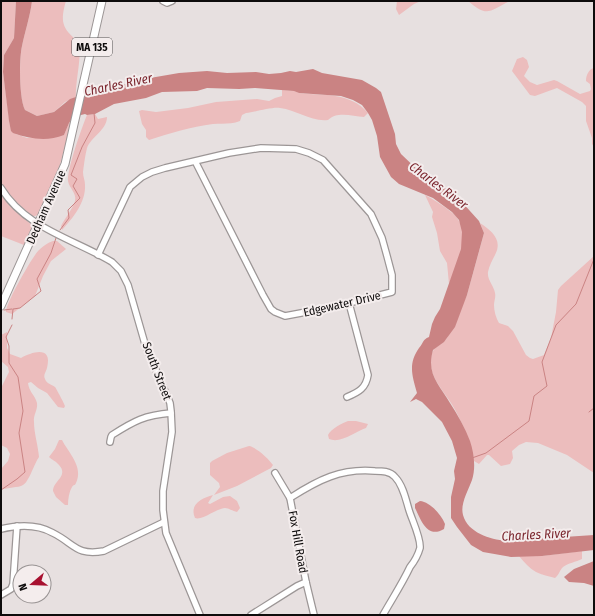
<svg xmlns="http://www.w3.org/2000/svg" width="595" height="616" viewBox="0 0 595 616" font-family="'Fira Sans Condensed',sans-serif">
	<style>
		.green { fill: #ecbdbd }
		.water { fill: #ca8383 }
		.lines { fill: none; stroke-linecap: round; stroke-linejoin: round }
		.stream { stroke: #ca8383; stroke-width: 1 }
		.minor-casing { stroke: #9c9696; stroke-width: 8 }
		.major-casing { stroke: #9c9696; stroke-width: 9 }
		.minor { stroke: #fff; stroke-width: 5.5 }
		.major { stroke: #fff; stroke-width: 7 }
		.labels { text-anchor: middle; stroke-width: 4; stroke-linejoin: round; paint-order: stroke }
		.shield { fill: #f4eded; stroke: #535050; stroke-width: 1 }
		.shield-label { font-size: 11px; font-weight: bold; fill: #0e0c0c }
		.street-label { font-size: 12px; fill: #0e0c0c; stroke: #f4eded }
		.water-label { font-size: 13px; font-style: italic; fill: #7b262e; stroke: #f4eded }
	</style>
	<rect width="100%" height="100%" fill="#e7e0e0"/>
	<g class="green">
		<path d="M 1,1 L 16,1 L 14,38 L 4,55 L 3,72 L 10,126 L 16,134 L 27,138 L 64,135 L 69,123 L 73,117 L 59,168 L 38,215 L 35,216 L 32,216 L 13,199 L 1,185 Z"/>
		<path d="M 32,1 L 66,1 C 60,21 62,29 78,41 C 83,53 75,82 76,97 L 65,102 L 54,112 L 37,116 L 25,110 C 19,98 19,60 22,46 C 25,31 30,17 32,1 Z"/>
		<path d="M 397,1 L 421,1 L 414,4 L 399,15 L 396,9 Z"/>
		<path d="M 468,1 L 510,1 C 489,11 488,18 468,1 Z"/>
		<path d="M 523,57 L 527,60 L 529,67 L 524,76 L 530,82 L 537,85 L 554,80 L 557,81 L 580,94 L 590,91 L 591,89 L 590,84 L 586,81 C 586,75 589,69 594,68 L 594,147 L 592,144 L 592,138 L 586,121 L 586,106 L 582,102 L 557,88 L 535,96 L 530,95 L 512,71 L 517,59 Z"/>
		<path d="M 282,90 L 295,91 L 299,93 C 325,96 350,92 368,113 L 364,117 C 352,116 337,111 328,120 C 311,122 297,110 280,108 C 271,107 256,112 246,113 L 242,115 L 240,121 C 231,125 222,123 213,124 C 191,127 170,133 149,140 L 146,137 L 146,130 L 142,124 L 139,111 L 142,110 L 156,112 L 188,108 L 216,102 L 257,99 L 269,101 L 275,98 L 282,96 Z"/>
		<path d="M 95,114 L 98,119 L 107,117 C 107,130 91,137 87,148 C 85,156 84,164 83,172 C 83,177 85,180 85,185 C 86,202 73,218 62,230 L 61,226 C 65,218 72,210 75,201 C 77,193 69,188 68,181 C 67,169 82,127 87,115 Z"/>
		<path d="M 1,194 L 12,208 L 33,226 L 24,245 L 1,236 Z"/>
		<path d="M 425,195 C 433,199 439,203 446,208 C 451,212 456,215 459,221 C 469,238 456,267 449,284 L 447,263 L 440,251 L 437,233 L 432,217 L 433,212 Z"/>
		<path d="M 480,223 C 492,231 503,240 495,255 C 492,261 489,266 488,272 C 487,280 494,286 495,293 C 496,297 494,301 494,305 C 494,311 496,318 499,323 L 508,326 L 513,331 L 526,355 L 530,358 L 533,359 L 544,355 L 551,338 L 556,312 L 558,290 L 561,286 L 594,256 L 594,473 L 567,455 L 538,443 L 526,442 L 519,445 L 512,451 L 513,458 L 510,464 L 501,466 L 489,455 L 487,455 L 479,464 L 474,461 C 471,448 468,436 462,424 C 458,415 454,407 449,400 C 439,385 426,371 432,353 C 435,346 443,344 447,338 L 467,295 L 480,248 L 484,233 Z"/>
		<path d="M 53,241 L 57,241 L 66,249 L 51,261 L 43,276 L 35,296 L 12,314 L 6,312 C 5,305 31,259 38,251 C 42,247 47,243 53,241 Z"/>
		<path d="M 7,332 L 7,348 L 10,354 L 21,358 C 32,352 53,345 47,368 C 46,372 43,375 45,379 C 47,384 51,384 55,387 C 56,388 65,405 65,406 L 64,408 L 58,407 L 47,393 L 38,388 L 31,382 L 28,383 C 29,392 35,395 37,403 C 38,410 33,415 34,422 C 34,433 38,445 39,457 C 34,464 29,482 23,485 C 18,488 8,487 1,490 L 1,469 L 8,461 L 10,454 L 7,448 L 1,445 L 1,388 L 9,372 L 8,367 L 1,361 L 1,335 Z"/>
		<path d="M 348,421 L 356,421 L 368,424 L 366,428 C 356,431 341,444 329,439 L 328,435 C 331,429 342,423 348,421 Z"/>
		<path d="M 59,440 L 62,440 C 68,452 84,467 76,483 C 74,487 75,483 72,487 C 69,492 68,499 68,505 L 65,505 L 56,497 L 53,491 C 53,481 69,476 59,465 C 56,461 52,460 49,457 L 55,449 Z"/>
		<path d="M 249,446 C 256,447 269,459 273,465 L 271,468 L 237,486 L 214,495 L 220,487 L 219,483 L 210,475 L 210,463 L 212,461 L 227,453 Z"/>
		<path d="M 213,495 L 208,503 L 210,504 L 223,497 L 230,496 L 237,501 L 240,508 L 237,512 C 233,511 228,508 225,508 C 215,509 202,521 195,518 C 189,504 202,498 213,495 Z"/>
		<path d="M 582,551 L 582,559 C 576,562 568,563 563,567 C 559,571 559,575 555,578 C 549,576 542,575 536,572 C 529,568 524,562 519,556 L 542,556 Z"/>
	</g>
	<g class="water">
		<path d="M 16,1 L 32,1 C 30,17 25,31 22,46 C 19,60 19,98 25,110 L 37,116 L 54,112 L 70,99 L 93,91 L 140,81 L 150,78 L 179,73 L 207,71 L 227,73 L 256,72 L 269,74 L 281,73 L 290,71 L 296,72 L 313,69 L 322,73 L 362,80 L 376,88 L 381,92 L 395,134 L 396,144 L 401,154 L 424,176 L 434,181 L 439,183 L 461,201 L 479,221 L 484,233 L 467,295 L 455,327 L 444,342 L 433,350 C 426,374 439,384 450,403 C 458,415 465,428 470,441 C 474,453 476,468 472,480 C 468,491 460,504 463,515 C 468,533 490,539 506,541 L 594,535 L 594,550 L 542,556 L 511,557 L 483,552 L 471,545 L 457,527 L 451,518 L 451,497 L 455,479 L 454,471 L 457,458 L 452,441 L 442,422 L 422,402 L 416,399 L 410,402 L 417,393 C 412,375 408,364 419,348 C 424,342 422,340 429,337 L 432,324 L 435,317 L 440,309 L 461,249 L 462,232 L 459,220 L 452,212 L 433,198 L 399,184 L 391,177 L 380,157 L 377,136 L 372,120 L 368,113 L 362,105 L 353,100 L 341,96 L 299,93 L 294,91 L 255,88 L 239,89 L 207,88 L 197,91 L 162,92 L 146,98 L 114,104 L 95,114 L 87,115 L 85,114 L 73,117 L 69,123 L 64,135 C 47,142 30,139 13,133 L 11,131 L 9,121 L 3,72 L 4,55 L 14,38 Z"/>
		<path d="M 420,501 C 430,502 441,514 445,524 L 444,529 C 427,539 421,520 415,508 L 415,504 Z"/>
		<path d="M 594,561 L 594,586 L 584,583 L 569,582 L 564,577 L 574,569 Z"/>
	</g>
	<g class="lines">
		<g class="stream">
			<path d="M 60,230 L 69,218 L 68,210 L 80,198 L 73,186 L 77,179 L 71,175 L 82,147 L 95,123 L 94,113"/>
			<path d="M 4,310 L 12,309"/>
			<path d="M 12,319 L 13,309 L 20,308 L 41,291 L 37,279 L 51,253 L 56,238"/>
			<path d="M 589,412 L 594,408"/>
			<path d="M 472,458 L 486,453 L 529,421 L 534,396 L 547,386 L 542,362 L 556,325 L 576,304 L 594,259"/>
			<path d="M 1,490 L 17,479 L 25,472 L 19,433 L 23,411 L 18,377 L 9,363 L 9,346 L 6,337 L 12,325"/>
		</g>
		<defs>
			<g id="minor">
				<path d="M 163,1 L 167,3 L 172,1"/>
				<path d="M 1,188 C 25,228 74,239 112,262 L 121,271 L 128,285 L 145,344 L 170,403 L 171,411 L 172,432 L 163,491 L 163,510 L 166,533 L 200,615"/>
				<path d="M 98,255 L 130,187 L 142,177 L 152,172 L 165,168 L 229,153 L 261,148 L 296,149 L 309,153 L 323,160 L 371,214 L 382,238 L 387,256 L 392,275 L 392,292 L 333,307 L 285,316 L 275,312 L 271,309 L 263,295 L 195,161"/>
				<path d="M 347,397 C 359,392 366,388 368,375 L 349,303"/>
				<path d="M 110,442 L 111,437 L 112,435 C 134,421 145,415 171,413"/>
				<path d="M 275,473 L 290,498 L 306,582 L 314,615"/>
				<path d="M 290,498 C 318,480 341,468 375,471 C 382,471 390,471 395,477 C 403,485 406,500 409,510 C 412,520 421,538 420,548 C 418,555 414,562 410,567 C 402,584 392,599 383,615"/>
				<path d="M 1,529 C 18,525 37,524 53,533 C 75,544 76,556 104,551 L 164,522"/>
				<path d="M 1,595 L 11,589 L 13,584 L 17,526"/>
				<path d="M 251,615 L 297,586 L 306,582"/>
			</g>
			<path id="major" d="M 1,306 L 65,164 L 102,1"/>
		</defs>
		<use href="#minor" class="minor-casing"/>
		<use href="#major" class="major-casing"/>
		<use href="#minor" class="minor"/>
		<use href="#major" class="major"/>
	</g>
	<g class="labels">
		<rect class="shield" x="72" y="38" width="40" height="18" rx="3"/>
		<g class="shield-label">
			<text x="92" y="51">MA 135</text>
		</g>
		<g class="street-label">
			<text transform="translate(46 207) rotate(-66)" y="4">Dedham Avenue</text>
			<text transform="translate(342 304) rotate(-13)" y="4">Edgewater Drive</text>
			<text transform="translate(157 371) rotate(69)" y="4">South Street</text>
			<text transform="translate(298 542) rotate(80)" y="4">Fox Hill Road</text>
		</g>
		<g class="water-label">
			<text transform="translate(118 84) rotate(-12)" y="5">Charles River</text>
			<text transform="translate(439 185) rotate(37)" y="5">Charles River</text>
			<text transform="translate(536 534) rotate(-3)" y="5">Charles River</text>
		</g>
	</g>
	<rect width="595" height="616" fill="none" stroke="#0e0c0c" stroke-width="4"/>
	<g transform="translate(32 584) rotate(251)"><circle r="19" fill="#f4eded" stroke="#989393"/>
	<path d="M0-3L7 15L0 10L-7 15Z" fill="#a81130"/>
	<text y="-6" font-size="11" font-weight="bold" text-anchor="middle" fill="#0e0c0c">N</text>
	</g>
</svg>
